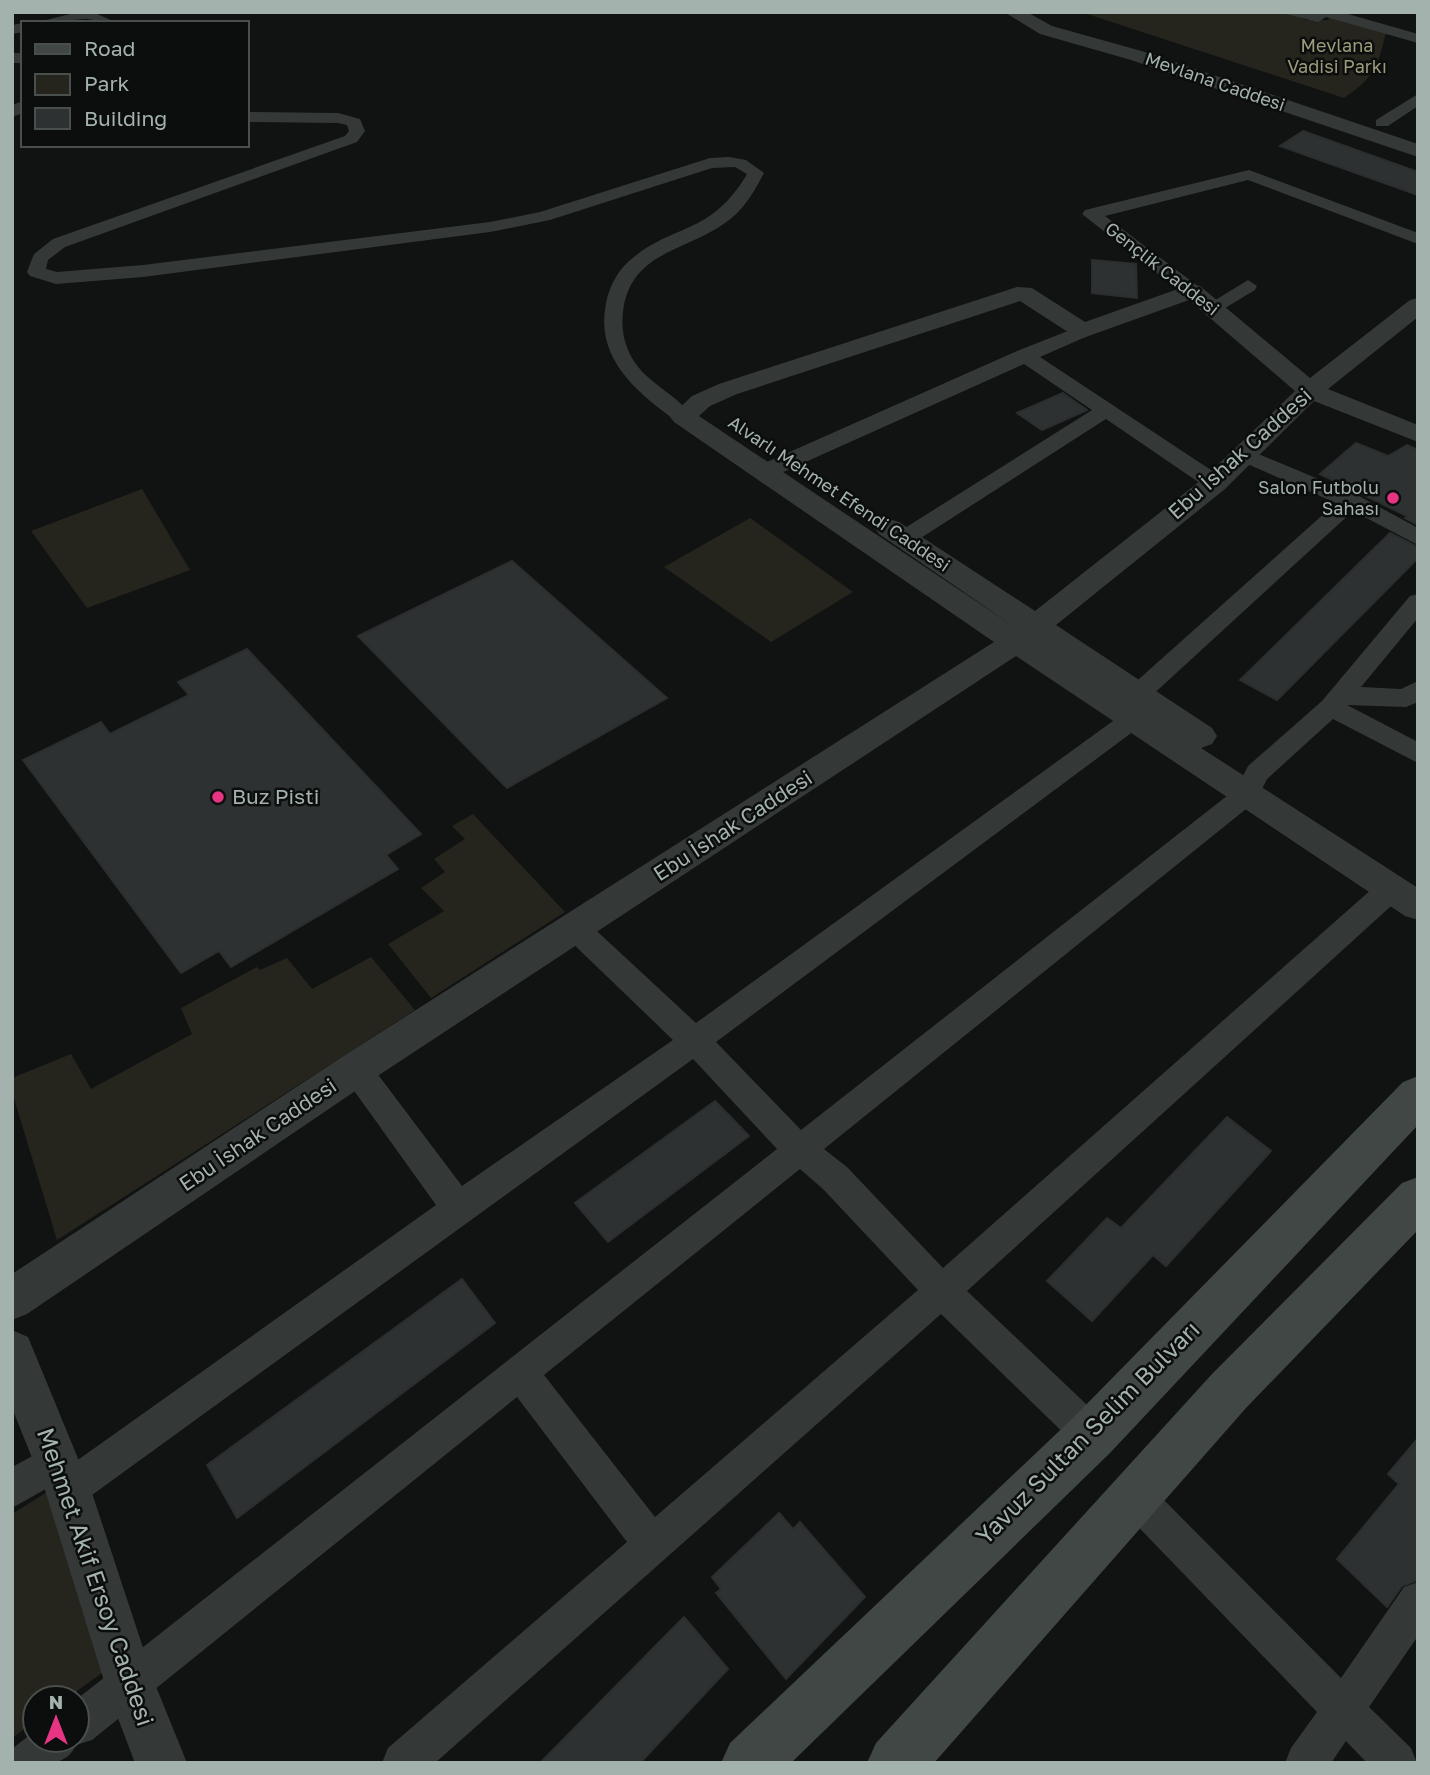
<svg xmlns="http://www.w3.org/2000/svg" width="1430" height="1775" viewBox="0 0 1430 1775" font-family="'Golos Text',sans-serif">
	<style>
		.green { fill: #25251e }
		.building { fill: #2e3131; stroke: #2b2e2e; stroke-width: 2 }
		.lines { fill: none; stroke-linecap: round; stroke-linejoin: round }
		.minor { fill: #343938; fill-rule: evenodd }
		.tertiary { fill: #343938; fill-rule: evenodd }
		.secondary { fill: #404745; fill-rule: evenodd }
		.poi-dot { fill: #e73584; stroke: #0c0d0d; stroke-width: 2.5 }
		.labels { text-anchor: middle; stroke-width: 5; stroke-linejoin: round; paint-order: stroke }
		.far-park-label { font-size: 18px; fill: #9d9b7b; stroke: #0c0d0d }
		.far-street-label { font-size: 18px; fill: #a3b2ac; stroke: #0c0d0d }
		.far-poi-label { font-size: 18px; fill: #a3b2ac; stroke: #0c0d0d; text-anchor: end }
		.street-label { font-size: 21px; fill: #a3b2ac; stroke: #0c0d0d }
		.poi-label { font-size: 21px; fill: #a3b2ac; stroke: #0c0d0d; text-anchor: start }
		.near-street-label { font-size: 24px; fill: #a3b2ac; stroke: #0c0d0d }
	</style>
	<rect width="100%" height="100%" fill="#111212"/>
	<g class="green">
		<path d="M 1081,12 L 1286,12 L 1307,20 L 1328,20 L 1333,15 L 1386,31 C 1379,65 1374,78 1344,98 Z"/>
		<path d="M 142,489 L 190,570 L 87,608 L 31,531 Z"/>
		<path d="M 750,518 L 853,592 L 771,642 L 664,567 Z"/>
		<path d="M 473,814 L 565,912 L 431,998 L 388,944 L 444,911 L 421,888 L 445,872 L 434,859 L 465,839 L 452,826 Z"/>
		<path d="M 371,957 L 415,1010 L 57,1240 L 12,1092 L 12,1078 L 71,1054 L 91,1089 L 192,1034 L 181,1008 L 257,967 L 260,970 L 287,958 L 312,989 Z"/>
		<path d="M 60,1484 L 133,1651 L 67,1698 L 35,1698 L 35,1721 L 12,1738 L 12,1514 Z"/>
	</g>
	<g class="building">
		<path d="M 1303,131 L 1418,172 L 1418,195 L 1280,146 Z"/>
		<path d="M 1092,260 L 1136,264 L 1137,298 L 1092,293 Z"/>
		<path d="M 1063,393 L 1087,410 L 1042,430 L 1017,413 Z"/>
		<path d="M 1356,443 L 1388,456 L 1407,445 L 1418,450 L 1418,525 L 1405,518 L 1407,516 L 1320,474 Z"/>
		<path d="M 1390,533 L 1418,547 L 1418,558 L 1277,700 L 1240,680 Z"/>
		<path d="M 512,561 L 667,698 L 507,788 L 358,636 Z"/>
		<path d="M 247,649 L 421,834 L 386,855 L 398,869 L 231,967 L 219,951 L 181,973 L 23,760 L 101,722 L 110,734 L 189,695 L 178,682 Z"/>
		<path d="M 715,1101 L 749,1136 L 608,1242 L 575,1203 Z"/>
		<path d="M 1227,1117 L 1271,1151 L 1166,1266 L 1153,1255 L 1092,1321 L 1047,1281 L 1107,1218 L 1121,1228 Z"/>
		<path d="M 462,1279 L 495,1323 L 237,1518 L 207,1465 Z"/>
		<path d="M 1418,1438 L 1418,1580 L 1402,1586 L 1387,1607 L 1337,1559 L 1399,1484 L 1388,1474 Z"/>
		<path d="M 779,1513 L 793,1529 L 800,1522 L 865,1597 L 786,1679 L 716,1593 L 721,1589 L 712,1577 Z"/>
		<path d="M 684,1617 L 728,1669 L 640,1763 L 540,1763 Z"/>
	</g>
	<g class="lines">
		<g class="minor">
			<path d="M 78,12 L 93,12 L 117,23 L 86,19 L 34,23 Z"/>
			<path d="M 1278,12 L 1341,12 L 1418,34 L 1418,43 L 1326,17 L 1318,22 Z"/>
			<path d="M 23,23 L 23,32 L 12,34 L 12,25 Z"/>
			<rect x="12" y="53" width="11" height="10"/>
			<path d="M 1418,94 L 1418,106 L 1388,126 L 1376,126 L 1376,120 Z"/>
			<path d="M 23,101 L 23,113 L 12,117 L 12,105 Z"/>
			<path d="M 247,112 L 338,113 L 360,119 L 365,131 L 357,142 L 65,247 L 48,260 L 46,269 L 57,272 L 143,265 L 490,222 L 540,212 L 710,158 L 729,157 L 746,160 L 764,173 C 754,192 744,210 725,223 C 684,252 630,252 623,312 C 621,328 624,344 632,358 C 647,384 677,394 693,417 L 690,421 L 676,421 C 638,393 598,361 605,310 C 607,292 615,274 628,262 C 673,222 710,237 747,174 L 735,167 L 712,168 L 550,220 L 490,232 L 143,277 L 56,284 L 30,276 L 27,272 L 34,254 L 53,239 L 345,136 L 349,131 L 347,125 L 338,123 L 247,122 Z"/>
			<path d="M 1249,170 L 1418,233 L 1418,244 L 1248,180 L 1105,216 L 1199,287 L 1201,291 L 1192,297 L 1185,295 L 1082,214 L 1085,210 Z"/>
			<path d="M 1248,280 L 1257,286 L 1255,290 L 1220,311 L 1206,311 L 1204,307 Z"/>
			<path d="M 1083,325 L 1093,331 L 1090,335 L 1040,357 L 1223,478 L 1226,483 L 1223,488 L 1207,488 L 1106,419 L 913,543 L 897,543 L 894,538 L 897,533 L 1092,410 L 1024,364 L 772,477 L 764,479 L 753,472 L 756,467 L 1017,351 Z"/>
			<path d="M 1244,448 L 1359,496 L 1418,528 L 1418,545 L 1353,511 L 1148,699 L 1139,702 L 1130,699 L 1127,693 L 1130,687 L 1336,503 L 1236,459 L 1233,454 Z"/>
			<path d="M 1418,594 L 1418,618 L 1361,687 L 1401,689 L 1418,681 L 1418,702 L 1406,707 L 1347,705 L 1418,742 L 1418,763 L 1333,719 L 1267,779 L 1256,801 L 824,1149 L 847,1167 L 943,1268 L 1381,881 L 1391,878 L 1401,881 L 1405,889 L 1401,897 L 967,1291 L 1105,1422 L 1110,1435 L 1105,1448 L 1092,1453 L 1079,1448 L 941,1314 L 435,1763 L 382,1763 L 388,1748 L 627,1542 L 517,1397 L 92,1740 L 76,1745 C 65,1770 36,1763 12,1763 L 13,1748 L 35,1731 L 35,1740 L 77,1740 L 77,1699 L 777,1149 L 693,1059 L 81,1503 L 68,1509 L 55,1503 L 51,1486 L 12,1508 L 12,1467 L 57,1443 L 70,1448 L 75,1462 L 436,1205 L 345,1078 L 341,1069 L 345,1060 L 356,1056 L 367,1060 L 462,1186 L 673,1040 L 566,937 L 562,929 L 566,921 L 576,917 L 586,921 L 696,1023 L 1124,713 L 1133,710 L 1142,713 L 1146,719 L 1142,725 L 716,1042 L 801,1130 L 1237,788 L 1248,766 L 1322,701 L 1410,596 ZM 800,1169 L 823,1189 L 918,1290 L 655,1517 L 544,1375 Z"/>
			<path d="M 1134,1477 L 1147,1483 L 1341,1678 L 1404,1587 L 1418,1582 L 1418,1636 L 1369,1707 L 1411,1748 L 1417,1763 L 1367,1763 L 1346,1741 L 1331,1763 L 1285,1763 L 1291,1748 L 1317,1712 L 1121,1509 L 1115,1496 L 1121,1483 Z"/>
		</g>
		<g class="tertiary">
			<path d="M 1004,12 L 1027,12 L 1052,26 L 1145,52 L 1418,144 L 1418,157 L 1131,60 L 1040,34 Z"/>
			<path d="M 1192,284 L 1200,286 L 1310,378 L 1410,300 L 1418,298 L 1418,317 L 1328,389 L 1418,425 L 1418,442 L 1314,401 L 1225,489 L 1056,625 L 1212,728 L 1217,736 L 1212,744 L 1201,748 L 1418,888 L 1418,920 L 1405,916 L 1016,656 L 370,1081 L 27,1314 L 12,1320 L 12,1274 L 342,1057 L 994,642 L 674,422 L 670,417 L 692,396 L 719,384 L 1017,287 L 1032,288 L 1085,322 ZM 1189,300 L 1295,391 L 1205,477 L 1035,611 L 899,522 L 889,519 L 879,522 L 875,528 L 879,534 L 1015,627 L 699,416 L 710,406 L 737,394 L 1020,301 L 1074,336 L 1083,338 Z"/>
			<path d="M 12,1330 L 28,1337 L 91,1490 L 155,1684 L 187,1763 L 135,1763 L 105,1684 L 45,1490 L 12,1408 Z"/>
		</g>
		<g class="secondary">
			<path d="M 1418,1076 L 1418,1125 L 1110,1453 L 791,1763 L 721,1763 L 730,1743 L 1074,1417 L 1403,1082 Z"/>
			<path d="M 1418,1177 L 1418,1230 L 1246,1408 L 934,1763 L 867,1763 L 876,1743 L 1212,1374 L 1402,1183 Z"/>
		</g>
	</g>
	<g class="poi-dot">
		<circle cx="1393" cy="498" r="7"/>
		<circle cx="218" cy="797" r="7"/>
	</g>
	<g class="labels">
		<g class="far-park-label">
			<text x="1337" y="52">Mevlana<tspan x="1337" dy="21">Vadisi Parkı</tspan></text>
		</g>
		<g class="far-street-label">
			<text transform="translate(1215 82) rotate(19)" y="6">Mevlana Caddesi</text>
			<text transform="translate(1162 269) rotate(38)" y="6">Gençlik Caddesi</text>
			<text transform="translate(839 494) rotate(34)" y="6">Alvarlı Mehmet Efendi Caddesi</text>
		</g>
		<g class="far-poi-label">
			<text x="1379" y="494">Salon Futbolu<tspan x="1379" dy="21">Sahası</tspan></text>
		</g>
		<g class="street-label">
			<text transform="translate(1240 454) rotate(-42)" y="7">Ebu İshak Caddesi</text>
			<text transform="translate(733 826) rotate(-33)" y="7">Ebu İshak Caddesi</text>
			<text transform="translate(258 1135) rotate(-34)" y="7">Ebu İshak Caddesi</text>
		</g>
		<g class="poi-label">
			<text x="232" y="804">Buz Pisti</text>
		</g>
		<g class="near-street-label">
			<text transform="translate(1088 1433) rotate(-45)" y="8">Yavuz Sultan Selim Bulvarı</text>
			<text transform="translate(95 1577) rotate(71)" y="8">Mehmet Akif Ersoy Caddesi</text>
		</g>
	</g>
	<rect width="1430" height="1775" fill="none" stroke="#a3b2ac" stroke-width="28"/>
	<rect x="21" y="21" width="228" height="126" fill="#0c0d0d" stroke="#484f4d" stroke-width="2"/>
	<rect x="35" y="44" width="35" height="10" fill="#404745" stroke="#484f4d" stroke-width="2"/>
	<text x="84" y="56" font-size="21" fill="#a3b2ac">Road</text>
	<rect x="35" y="74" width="35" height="21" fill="#25251e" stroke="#484f4d" stroke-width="2"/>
	<text x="84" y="91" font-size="21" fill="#a3b2ac">Park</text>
	<rect x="35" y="108" width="35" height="21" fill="#2e3131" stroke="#484f4d" stroke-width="2"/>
	<text x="84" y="126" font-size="21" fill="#a3b2ac">Building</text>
	<g transform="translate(56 1719)"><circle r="33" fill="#0c0d0d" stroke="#484f4d" stroke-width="2"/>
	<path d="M0-5L12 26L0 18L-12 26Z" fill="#e73584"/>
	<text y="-10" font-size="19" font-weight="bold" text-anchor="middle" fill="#a3b2ac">N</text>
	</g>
</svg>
